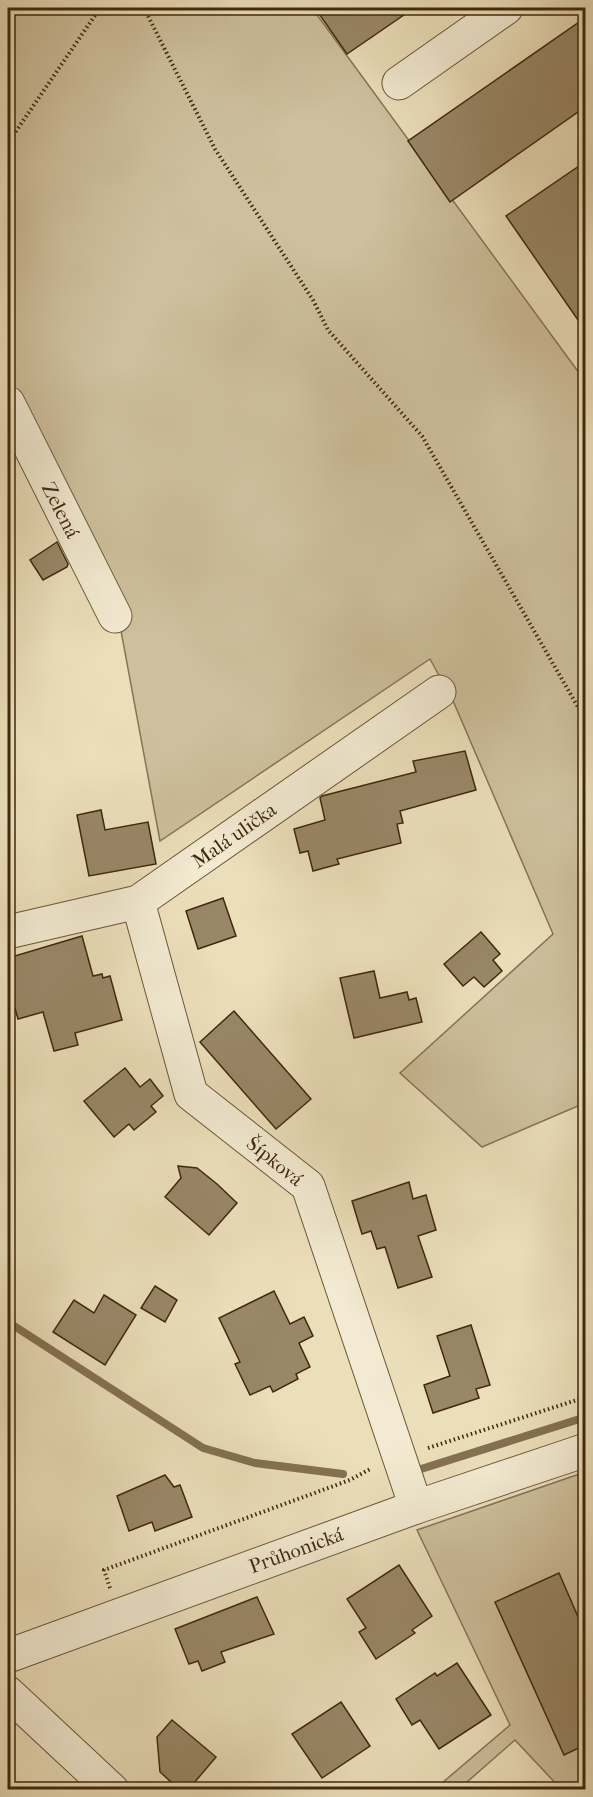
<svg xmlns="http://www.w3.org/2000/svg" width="593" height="1797" viewBox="0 0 593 1797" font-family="'IM FELL French Canon',serif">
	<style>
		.green { fill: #cec09d; stroke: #877455; stroke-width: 1.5 }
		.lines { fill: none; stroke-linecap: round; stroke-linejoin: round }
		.stream { stroke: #847151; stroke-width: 8 }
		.building { fill: #998767; stroke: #40280d; stroke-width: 1.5 }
		.minor-casing { stroke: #6b5638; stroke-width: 35 }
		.path { stroke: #40280d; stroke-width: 4; stroke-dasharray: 1.5 3; stroke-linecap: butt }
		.minor { stroke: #f2ead2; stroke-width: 33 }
		.labels { text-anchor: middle; stroke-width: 4.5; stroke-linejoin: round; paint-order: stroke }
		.street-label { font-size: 20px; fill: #40280d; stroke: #f2ead2 }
	</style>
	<rect width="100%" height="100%" fill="#ebdfba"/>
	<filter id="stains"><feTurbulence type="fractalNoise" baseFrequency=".00333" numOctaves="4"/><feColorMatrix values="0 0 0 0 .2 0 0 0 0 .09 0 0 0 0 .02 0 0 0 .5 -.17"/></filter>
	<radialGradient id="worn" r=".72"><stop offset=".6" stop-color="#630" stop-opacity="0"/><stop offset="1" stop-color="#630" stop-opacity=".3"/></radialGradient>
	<g class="green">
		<path d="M 8,8 L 312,8 L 585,381 L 585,1103 L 482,1147 L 400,1073 L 553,934 L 454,703 L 430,659 L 160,841 L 119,620 L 8,402 Z"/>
		<path d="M 585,1472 L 586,1784 L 579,1789 L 561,1789 L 515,1740 L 459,1789 L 435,1789 L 510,1725 L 417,1530 Z"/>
	</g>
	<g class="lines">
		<g class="stream">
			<path d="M 8,1322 L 203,1448 L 255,1463 L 343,1474"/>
			<path d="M 421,1469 L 586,1417"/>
		</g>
	</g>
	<g class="building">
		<path d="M 315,8 L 414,8 L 347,54 Z"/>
		<path d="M 585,18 L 585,107 L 450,202 L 408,141 Z"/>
		<path d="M 585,162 L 585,330 L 506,216 Z"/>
		<path d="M 57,542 L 68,564 L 67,567 L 43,580 L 30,560 Z"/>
		<path d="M 465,751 L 476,790 L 400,811 L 403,823 L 397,824 L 401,843 L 337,859 L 339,864 L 313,871 L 308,851 L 300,853 L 294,829 L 325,820 L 320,798 L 322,796 L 416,772 L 413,761 Z"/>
		<path d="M 101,810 L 105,830 L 148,822 L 156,864 L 89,876 L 77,815 Z"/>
		<path d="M 223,898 L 236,936 L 198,949 L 186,911 Z"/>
		<path d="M 481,932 L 500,954 L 493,960 L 502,971 L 484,987 L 474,977 L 463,986 L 444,964 Z"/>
		<path d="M 82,936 L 93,976 L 102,974 L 103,978 L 110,976 L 122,1020 L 75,1033 L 78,1045 L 54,1051 L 43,1012 L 18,1019 L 8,983 L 8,958 Z"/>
		<path d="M 374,971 L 380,998 L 407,992 L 409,1000 L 416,998 L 422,1022 L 354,1038 L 340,978 Z"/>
		<path d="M 234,1011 L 311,1099 L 276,1129 L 200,1042 Z"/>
		<path d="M 125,1068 L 140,1087 L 150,1079 L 163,1096 L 151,1106 L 156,1112 L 134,1130 L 129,1124 L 114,1137 L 84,1101 Z"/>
		<path d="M 178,1166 L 197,1168 L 217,1184 L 237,1203 L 209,1235 L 165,1197 L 181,1178 Z"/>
		<path d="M 409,1182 L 413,1199 L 426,1195 L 436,1230 L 418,1236 L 432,1277 L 398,1288 L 385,1247 L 377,1249 L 371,1231 L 362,1234 L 352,1201 Z"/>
		<path d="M 155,1286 L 177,1300 L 165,1322 L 141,1308 Z"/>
		<path d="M 274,1291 L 290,1324 L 304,1317 L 313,1336 L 299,1343 L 310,1367 L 296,1374 L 298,1379 L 273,1392 L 270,1386 L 250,1395 L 235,1364 L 240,1362 L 219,1318 Z"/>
		<path d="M 104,1295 L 136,1315 L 105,1365 L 53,1332 L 74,1300 L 94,1313 Z"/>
		<path d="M 471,1325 L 490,1385 L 476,1389 L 479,1398 L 433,1413 L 424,1385 L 450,1376 L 437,1336 Z"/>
		<path d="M 165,1475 L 174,1487 L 180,1485 L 192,1517 L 155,1531 L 152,1522 L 129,1531 L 117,1496 Z"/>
		<path d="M 399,1565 L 432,1616 L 412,1630 L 415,1633 L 376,1659 L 359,1632 L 366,1628 L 347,1599 Z"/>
		<path d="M 559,1573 L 585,1633 L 585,1745 L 564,1755 L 495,1602 Z"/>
		<path d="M 257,1597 L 274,1634 L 221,1652 L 225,1662 L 202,1671 L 198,1661 L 189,1664 L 175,1629 Z"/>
		<path d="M 457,1663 L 491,1715 L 439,1749 L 420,1720 L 412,1725 L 396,1699 L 435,1673 L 437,1676 Z"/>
		<path d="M 341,1702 L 370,1746 L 322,1778 L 292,1734 Z"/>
		<path d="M 172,1720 L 216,1757 L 188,1790 L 180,1790 L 160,1772 L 157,1737 Z"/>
	</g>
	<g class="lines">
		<defs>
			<g id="minor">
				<path d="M 399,83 L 506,8"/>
				<path d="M 8,403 L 115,616"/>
				<path d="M 138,902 L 191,1094 L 308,1186 L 416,1507"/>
				<path d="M 8,932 L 138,902 L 439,692"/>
				<path d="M 8,1656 L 416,1507 L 586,1450"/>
				<path d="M 8,1693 L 112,1790"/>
			</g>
		</defs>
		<use href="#minor" class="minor-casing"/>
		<g class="path">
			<path d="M 144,8 L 215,149 L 313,300 L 328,330 L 422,436 L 586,721"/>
			<path d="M 8,143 L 100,8"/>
			<path d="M 428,1448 L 586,1397"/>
			<path d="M 110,1588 L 104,1570 L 350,1480 L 372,1468"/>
			<path d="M 566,1790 L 586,1787"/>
		</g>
		<use href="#minor" class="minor"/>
	</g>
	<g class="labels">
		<g class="street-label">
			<text transform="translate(61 510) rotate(63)" y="7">Zelená</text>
			<text transform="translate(234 835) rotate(-35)" y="7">Malá ulička</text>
			<text transform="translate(275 1161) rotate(39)" y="7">Šípková</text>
			<text transform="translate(296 1550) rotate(-20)" y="7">Průhonická</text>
		</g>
	</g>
	<rect width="593" height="1797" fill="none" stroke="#ebdfba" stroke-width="30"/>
	<rect x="9" y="9" width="575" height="1779" fill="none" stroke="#40280d" stroke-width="3"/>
	<rect x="15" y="15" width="563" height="1767" fill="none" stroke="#40280d" stroke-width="1.5"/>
	<rect width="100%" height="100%" filter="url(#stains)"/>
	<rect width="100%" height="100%" fill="url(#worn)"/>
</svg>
